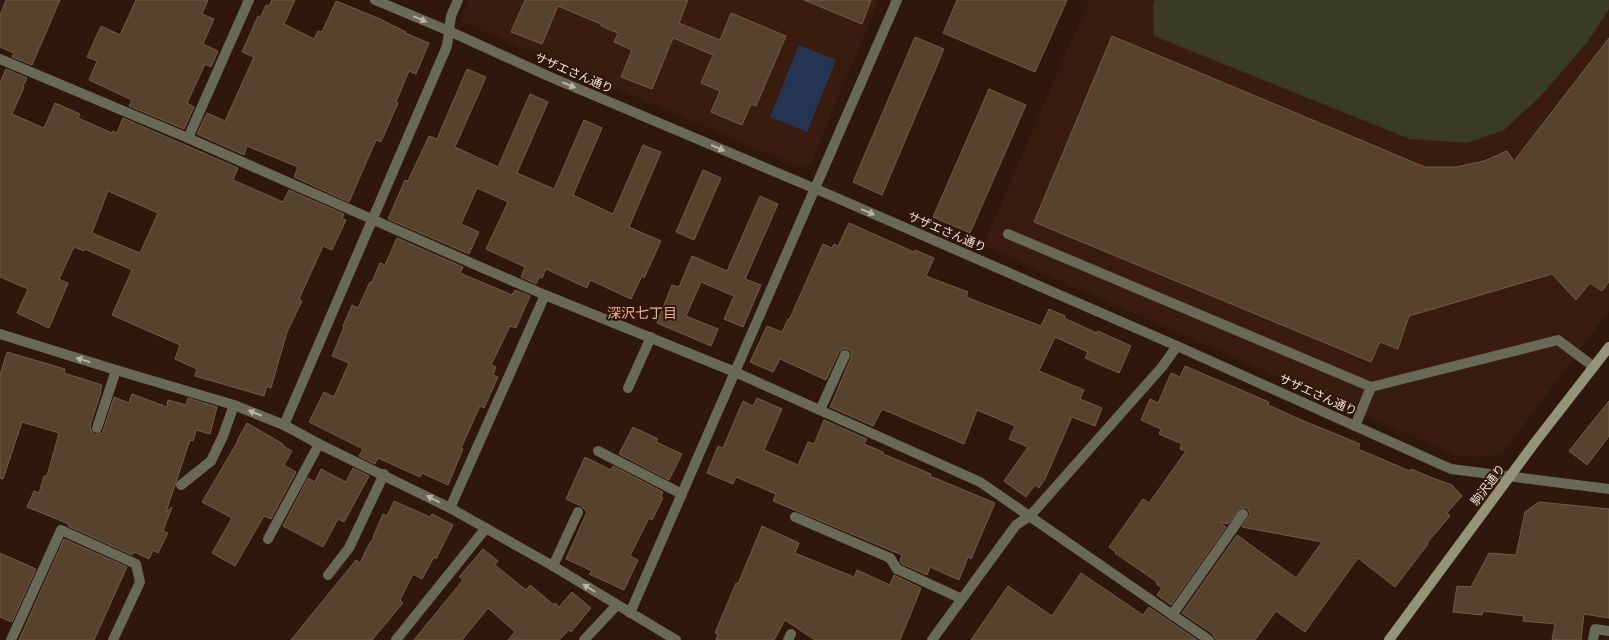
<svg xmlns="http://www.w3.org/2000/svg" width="1609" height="640" viewBox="0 0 1609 640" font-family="Bitter,'Noto Sans JP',serif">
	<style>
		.built { fill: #3a1c0e }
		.green { fill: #393c21 }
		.water { fill: #243554 }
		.building { fill: #57422e; stroke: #725c46; fill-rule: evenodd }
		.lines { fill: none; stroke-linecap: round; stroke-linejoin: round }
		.lane { stroke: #686957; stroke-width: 10 }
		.street { stroke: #686957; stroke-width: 10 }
		.secondary { stroke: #939478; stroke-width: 10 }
		.oneway { fill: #bcb2a6 }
		.labels { text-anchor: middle; stroke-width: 4; stroke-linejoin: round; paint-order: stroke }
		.street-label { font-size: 12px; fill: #f4e2db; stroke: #2f170c }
		.neighbourhood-label { font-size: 14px; fill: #f7ad8a; stroke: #2f170c }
	</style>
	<rect width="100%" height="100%" fill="#2f170c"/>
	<g class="built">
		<path d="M 469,0 L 879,0 L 811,163 L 798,167 L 460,21 Z"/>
		<path d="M 1089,0 L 1609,0 L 1609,311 L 1502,454 L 1480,457 L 1456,456 L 983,246 Z"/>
	</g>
	<path class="green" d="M 1155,0 L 1609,0 L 1609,9 L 1588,41 L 1540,97 L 1504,130 L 1467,143 L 1410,139 L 1154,36 L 1153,3 Z"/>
	<path class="water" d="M 799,45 L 836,60 L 807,132 L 770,117 Z"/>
	<g class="building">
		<path d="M 6,0 L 60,0 L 32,65 L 12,57 L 14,53 L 0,47 L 0,15 Z"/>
		<path d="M 136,0 L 208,0 L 202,14 L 214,19 L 203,44 L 218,51 L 211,67 L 205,64 L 187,103 L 194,107 L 184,129 L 129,106 L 132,100 L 89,80 L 97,61 L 87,57 L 101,26 L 120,35 Z"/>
		<path d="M 272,0 L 295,0 L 284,24 L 314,39 L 318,31 L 322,32 L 336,1 L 378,18 L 406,32 L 405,33 L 429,43 L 416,74 L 409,71 L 396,102 L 398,103 L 381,142 L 376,140 L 349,202 L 294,177 L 298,167 L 247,146 L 244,155 L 197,134 L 207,113 L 225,121 L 254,57 L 242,52 L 258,16 L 260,18 L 266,5 L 269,6 Z"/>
		<path d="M 525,0 L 688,0 L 679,23 L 720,40 L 731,13 L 786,36 L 756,106 L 751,104 L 742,125 L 711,112 L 720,91 L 701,83 L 713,55 L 673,38 L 652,89 L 621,77 L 632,50 L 614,42 L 618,33 L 601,26 L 601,24 L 558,6 L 542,44 L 511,32 Z"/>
		<path d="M 804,0 L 871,0 L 862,24 Z"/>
		<path d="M 957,0 L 1067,0 L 1035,72 L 943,33 Z"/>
		<path d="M 1112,36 L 1425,167 L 1456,167 L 1484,161 L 1507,151 L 1514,161 L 1609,38 L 1609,282 L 1602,291 L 1590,283 L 1576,300 L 1552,274 L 1409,316 L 1398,349 L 1380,342 L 1371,362 L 1034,222 Z"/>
		<path d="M 915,37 L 944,49 L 882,195 L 853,182 Z"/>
		<path d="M 6,69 L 27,78 L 23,86 L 24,87 L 12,114 L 44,128 L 55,103 L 80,114 L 78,118 L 112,133 L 113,131 L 117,133 L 123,118 L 238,168 L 233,180 L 283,202 L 289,190 L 344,214 L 342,219 L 346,220 L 332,250 L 323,246 L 299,299 L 302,301 L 287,332 L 271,388 L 267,386 L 264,396 L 195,376 L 197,369 L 175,359 L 180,345 L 112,315 L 132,270 L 85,249 L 84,251 L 74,247 L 59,279 L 68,283 L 49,328 L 17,313 L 28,289 L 0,277 L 0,83 ZM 108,191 L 158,213 L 140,253 L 92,233 Z"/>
		<path d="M 467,69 L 486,77 L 455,147 L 498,167 L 530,94 L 548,102 L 517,173 L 554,189 L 584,120 L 602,128 L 573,195 L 613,214 L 643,145 L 661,152 L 629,227 L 661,241 L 644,278 L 642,276 L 631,299 L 590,280 L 587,288 L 546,269 L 542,278 L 539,277 L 536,284 L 521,277 L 525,267 L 486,249 L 508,202 L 477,188 L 461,224 L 479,232 L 469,254 L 388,219 L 405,180 L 408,181 L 429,136 L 437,139 Z"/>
		<path d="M 989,89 L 1026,105 L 970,233 L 933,217 Z"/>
		<path d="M 703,170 L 721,178 L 694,240 L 676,232 Z"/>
		<path d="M 760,196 L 778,204 L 745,279 L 761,285 L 743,327 L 724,319 L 734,296 L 701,282 L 686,316 L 718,329 L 711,346 L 657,323 L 672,285 L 679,287 L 692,256 L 727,271 Z"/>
		<path d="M 849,223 L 914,252 L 915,250 L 934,258 L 926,276 L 968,292 L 966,297 L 1041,326 L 1049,309 L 1065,316 L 1064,318 L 1097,333 L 1098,331 L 1131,346 L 1119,373 L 1085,358 L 1088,352 L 1055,337 L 1039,371 L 1084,390 L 1080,399 L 1102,408 L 1095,426 L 1072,417 L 1045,479 L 1039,488 L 1035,485 L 1026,497 L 1004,481 L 1028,447 L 1009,439 L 1015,426 L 977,410 L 964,444 L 882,409 L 873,426 L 830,407 L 851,358 L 851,351 L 847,349 L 844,348 L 839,352 L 826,380 L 780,359 L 773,372 L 750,362 L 767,326 L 782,332 L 788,319 L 789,320 L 823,244 L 832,248 L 834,244 L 838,246 Z"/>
		<path d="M 397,238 L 463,267 L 460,273 L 512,295 L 515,290 L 530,296 L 516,328 L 510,326 L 491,365 L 496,367 L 493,375 L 498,377 L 484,408 L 480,406 L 461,448 L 463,449 L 448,485 L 422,473 L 420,477 L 378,458 L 375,464 L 359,456 L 363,449 L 309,422 L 324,392 L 334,397 L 349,363 L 332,356 L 344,327 L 343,326 L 352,305 L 358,308 L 370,282 L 372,282 L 380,263 L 385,265 Z"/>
		<path d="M 7,352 L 65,369 L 64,373 L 102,385 L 100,392 L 101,392 L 90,426 L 92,432 L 95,435 L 101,433 L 103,431 L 114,397 L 129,403 L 132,394 L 167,407 L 168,400 L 186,405 L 188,398 L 217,407 L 210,434 L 196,430 L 193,441 L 190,440 L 166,512 L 172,507 L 163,531 L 168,533 L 158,553 L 153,550 L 149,559 L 134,552 L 132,555 L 68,526 L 69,524 L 27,507 L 34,491 L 39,493 L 44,476 L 47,476 L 59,433 L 22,422 L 3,479 L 0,478 L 0,375 Z"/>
		<path d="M 1185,366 L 1269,402 L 1268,405 L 1299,419 L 1360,444 L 1358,449 L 1410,471 L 1411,469 L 1430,477 L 1452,485 L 1462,496 L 1447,513 L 1450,516 L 1427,543 L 1428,544 L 1395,587 L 1358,558 L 1305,632 L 1276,611 L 1255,640 L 1216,640 L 1213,634 L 1182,613 L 1237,535 L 1296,578 L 1322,542 L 1242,527 L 1250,514 L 1247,508 L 1241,508 L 1228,524 L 1220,522 L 1226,527 L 1171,605 L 1157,595 L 1162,588 L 1156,584 L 1157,582 L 1115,553 L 1116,552 L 1109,547 L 1143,499 L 1149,503 L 1186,451 L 1180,449 L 1182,444 L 1159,434 L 1161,429 L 1141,420 L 1150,399 L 1158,403 L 1171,373 L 1180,377 Z"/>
		<path d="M 757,398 L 782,409 L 764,450 L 798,465 L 808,442 L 814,444 L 824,420 L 867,439 L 864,444 L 883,452 L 883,454 L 931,474 L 930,476 L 995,503 L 971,559 L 968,557 L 959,580 L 930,567 L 927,575 L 902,564 L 900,561 L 902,555 L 773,501 L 776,494 L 736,477 L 733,484 L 707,473 L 718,446 L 723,448 L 743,401 L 753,406 Z"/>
		<path d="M 1609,401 L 1609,436 L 1587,465 L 1569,451 Z"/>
		<path d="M 247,423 L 283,444 L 282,445 L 292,451 L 284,465 L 296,472 L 271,519 L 264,516 L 235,566 L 212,553 L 232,518 L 202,502 L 238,441 L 237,441 Z"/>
		<path d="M 633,427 L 658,439 L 656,442 L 682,454 L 669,480 L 619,454 Z"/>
		<path d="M 585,457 L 611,470 L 613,466 L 663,492 L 661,497 L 663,498 L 652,520 L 649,518 L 630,556 L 638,560 L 624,590 L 589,574 L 592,571 L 566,559 L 587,512 L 581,506 L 566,499 Z"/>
		<path d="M 353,468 L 369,476 L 344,522 L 338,519 L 323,547 L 283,526 L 308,478 L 315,482 L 321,469 L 346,482 Z"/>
		<path d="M 394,501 L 430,517 L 432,514 L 453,525 L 436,559 L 434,557 L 422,579 L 413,574 L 400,600 L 403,603 L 372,640 L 291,640 L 356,560 L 360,563 L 369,544 L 374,538 L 373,537 L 383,514 L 387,516 Z"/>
		<path d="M 1539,502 L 1609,509 L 1609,618 L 1584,614 L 1581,640 L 1552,640 L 1555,624 L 1523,621 L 1524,616 L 1483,611 L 1482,615 L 1453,612 L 1457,586 L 1471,587 L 1489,553 L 1516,555 L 1525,512 Z"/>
		<path d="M 762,526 L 799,543 L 795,553 L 854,577 L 857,570 L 890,585 L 894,575 L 921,588 L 900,640 L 815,640 L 785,620 L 774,640 L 716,640 L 718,634 L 715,633 L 728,602 L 736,583 L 738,584 Z"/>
		<path d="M 64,539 L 127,567 L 94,640 L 19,640 Z"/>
		<path d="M 483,549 L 498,561 L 495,565 L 526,590 L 530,585 L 554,605 L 555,603 L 559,607 L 572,592 L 591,608 L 571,632 L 569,630 L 559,640 L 508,640 L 515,632 L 488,608 L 462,640 L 414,640 L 463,580 L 459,577 Z"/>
		<path d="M 0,553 L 36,569 L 12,622 L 0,617 Z"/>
		<path d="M 1081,573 L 1143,615 L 1149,607 L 1197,640 L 971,640 L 1008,586 L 1052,616 Z"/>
	</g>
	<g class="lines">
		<g class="lane">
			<path d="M 0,59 L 188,138 L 485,269"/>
			<path d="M 188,138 L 249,0"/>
			<path d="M 1008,234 L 1371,387"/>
			<path d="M 628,388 L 651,337"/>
			<path d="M 820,410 L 845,355"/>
			<path d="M 1355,426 L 1371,387 L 1558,340 L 1594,367"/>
			<path d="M 97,428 L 116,370"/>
			<path d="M 598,451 L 682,494"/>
			<path d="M 181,485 L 211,461 L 223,436 L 234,405"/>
			<path d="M 795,517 L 890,558 L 897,569"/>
			<path d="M 268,539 L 319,444"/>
			<path d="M 553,566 L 578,512"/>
			<path d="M 328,575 L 349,548 L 384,474"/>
			<path d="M 1172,615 L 1243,514"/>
			<path d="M 11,640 L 61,530 L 136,564 L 140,582 L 113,640"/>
			<path d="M 788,640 L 791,634"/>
			<path d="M 1593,640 L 1595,629 L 1609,631"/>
		</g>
		<g class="street">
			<path d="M 375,0 L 449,31 L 548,76 L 830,195 L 1177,346 L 1451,469 L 1609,489"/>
			<path d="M 485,269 L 545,295 L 735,372 L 980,482 L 1209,640"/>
			<path d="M 0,334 L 116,370 L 234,405 L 284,425 L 319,444 L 450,508 L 553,566 L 676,640"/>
			<path d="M 284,425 L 447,46 L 451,16 L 458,0"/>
			<path d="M 450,508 L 545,295"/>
			<path d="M 897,569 L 962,599"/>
			<path d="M 630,613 L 897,0"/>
			<path d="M 396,640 L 486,528"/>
			<path d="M 584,640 L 617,605"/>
			<path d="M 932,640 L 1016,525 L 1030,516 L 1162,367 L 1177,346"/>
		</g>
		<path class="secondary" d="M 1389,640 L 1536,441 L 1609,347"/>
	</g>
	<defs><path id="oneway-solid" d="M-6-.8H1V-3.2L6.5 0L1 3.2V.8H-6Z" transform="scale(1.25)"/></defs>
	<g class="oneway">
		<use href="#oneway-solid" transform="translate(420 19) rotate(23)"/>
		<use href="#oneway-solid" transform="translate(569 85) rotate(23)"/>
		<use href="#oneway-solid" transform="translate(718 148) rotate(23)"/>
		<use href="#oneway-solid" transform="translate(868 212) rotate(23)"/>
		<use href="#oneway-solid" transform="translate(83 360) rotate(-162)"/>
		<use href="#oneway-solid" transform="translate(255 413) rotate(-158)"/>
		<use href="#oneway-solid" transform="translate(433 499) rotate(-153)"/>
		<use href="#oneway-solid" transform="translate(589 588) rotate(-148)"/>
	</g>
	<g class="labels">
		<g class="street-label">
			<text transform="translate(574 73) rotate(23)" y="4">サザエさん通り</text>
			<text transform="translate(947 232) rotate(23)" y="4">サザエさん通り</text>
			<text transform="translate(1318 395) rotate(24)" y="4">サザエさん通り</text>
			<text transform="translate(1488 485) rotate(-53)" y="4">駒沢通り</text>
		</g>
		<g class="neighbourhood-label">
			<text x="642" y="318">深沢七丁目</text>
		</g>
	</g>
</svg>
